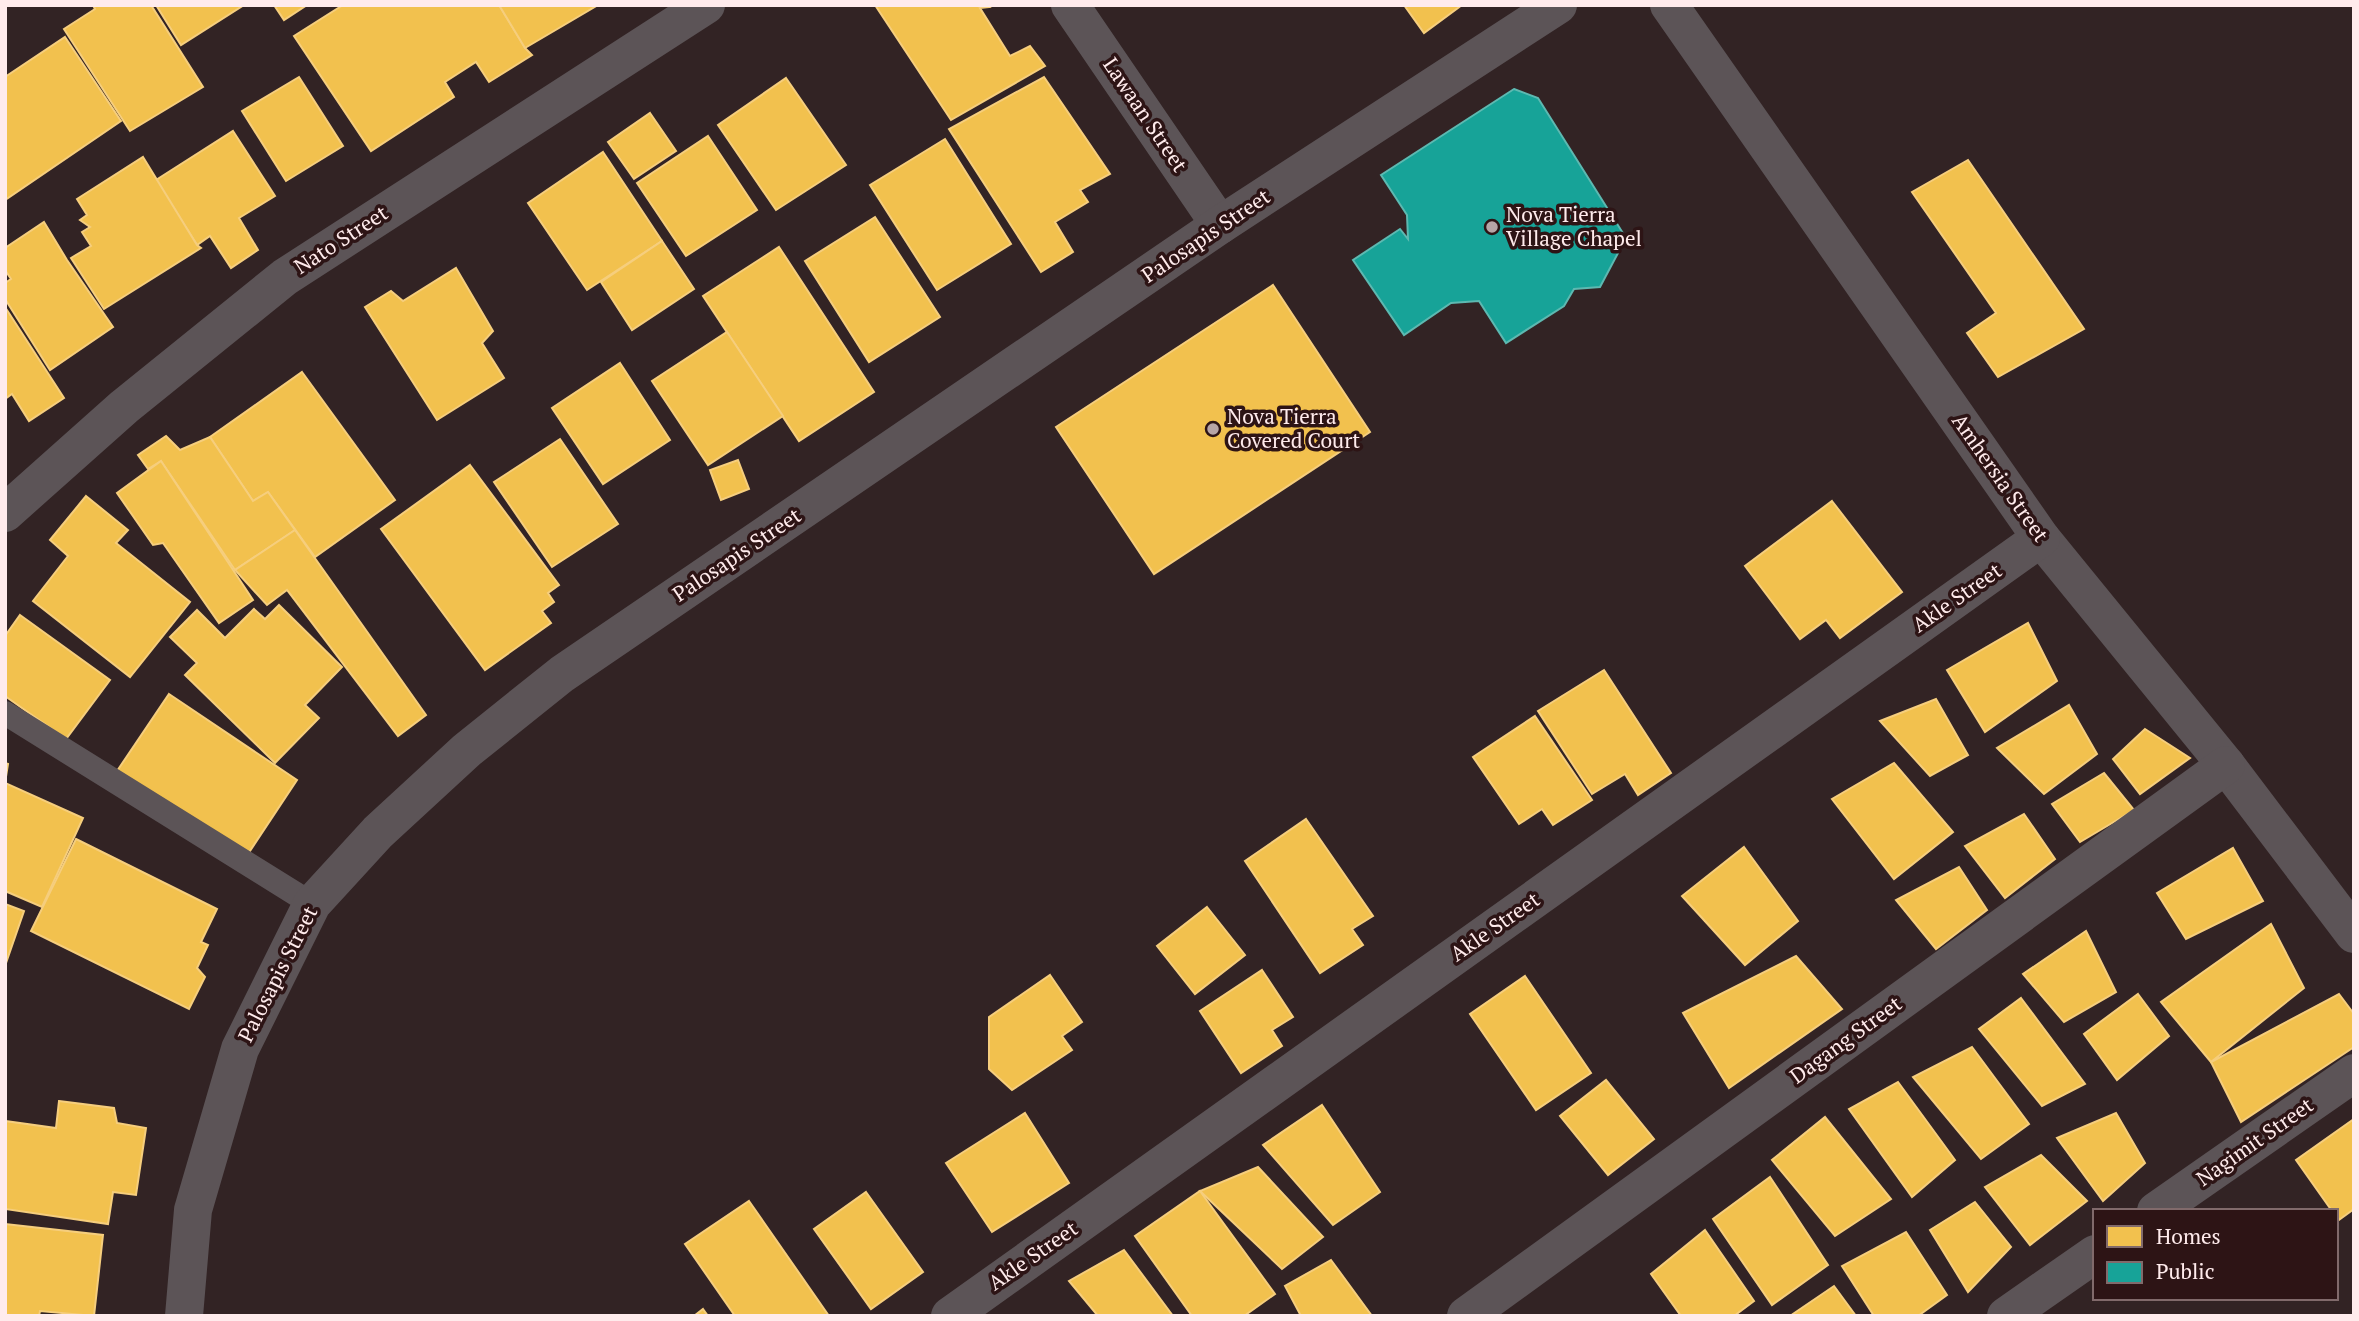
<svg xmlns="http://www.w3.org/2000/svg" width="2359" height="1321" viewBox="0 0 2359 1321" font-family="'PT Serif',serif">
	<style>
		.homes { fill: #f2c14e; stroke: #f6ce7d; stroke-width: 2 }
		.public { fill: #17a398; stroke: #5db9b1; stroke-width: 2 }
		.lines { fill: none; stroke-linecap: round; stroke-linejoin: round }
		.lane { stroke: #5c5457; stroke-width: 24 }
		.street { stroke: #5c5457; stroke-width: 38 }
		.poi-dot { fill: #b7a5a6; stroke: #2d1415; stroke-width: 2.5 }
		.labels { text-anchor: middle; stroke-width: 7; stroke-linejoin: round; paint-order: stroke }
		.street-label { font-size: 21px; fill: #ffebec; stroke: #2d1415 }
		.poi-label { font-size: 21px; fill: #ffebec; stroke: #2d1415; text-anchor: start }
	</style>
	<rect width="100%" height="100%" fill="#322324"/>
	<g class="homes">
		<path d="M 93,5 L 151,5 L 203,87 L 130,131 L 64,29 L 95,9 Z"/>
		<path d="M 156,5 L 244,5 L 181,45 Z"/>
		<path d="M 274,5 L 307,5 L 284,20 Z"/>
		<path d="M 343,5 L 499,5 L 525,48 L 532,55 L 489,82 L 476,62 L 445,82 L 454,97 L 371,151 L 294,36 Z"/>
		<path d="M 499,5 L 598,5 L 525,48 Z"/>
		<path d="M 875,5 L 989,5 L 990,7 L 980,8 L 1010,56 L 1030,46 L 1045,66 L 951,120 Z"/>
		<path d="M 1404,5 L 1462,5 L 1424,33 Z"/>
		<path d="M 65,37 L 121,121 L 5,200 L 5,77 Z"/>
		<path d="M 299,77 L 343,146 L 286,181 L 242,111 Z"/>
		<path d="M 1044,77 L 1110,174 L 1080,190 L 1088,202 L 1055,222 L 1073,252 L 1041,272 L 949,129 Z"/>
		<path d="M 786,78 L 846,165 L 776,210 L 718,125 Z"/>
		<path d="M 650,113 L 676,151 L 634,179 L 608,142 Z"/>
		<path d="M 233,131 L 275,196 L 239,218 L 258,250 L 231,268 L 210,236 L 197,245 L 156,180 Z"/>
		<path d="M 708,136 L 757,210 L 686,256 L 637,183 Z"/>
		<path d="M 945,139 L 1011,244 L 937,290 L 870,185 Z"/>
		<path d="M 603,152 L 662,241 L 587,290 L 528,203 Z"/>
		<path d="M 143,157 L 197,245 L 201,248 L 104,309 L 71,258 L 91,246 L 82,232 L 90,227 L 80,220 L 87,215 L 77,199 Z"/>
		<path d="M 1968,160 L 2084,329 L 1998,377 L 1967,333 L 1996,313 L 1912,192 Z"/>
		<path d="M 875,217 L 940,317 L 869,362 L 805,261 Z"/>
		<path d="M 44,222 L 67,260 L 113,327 L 50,370 L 5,299 L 5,283 L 11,279 L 5,270 L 5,248 Z"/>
		<path d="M 662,241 L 694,289 L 632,330 L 601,282 Z"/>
		<path d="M 779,247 L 874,392 L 799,441 L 703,296 Z"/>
		<path d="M 456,268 L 493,331 L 482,343 L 504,378 L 437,420 L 365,307 L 391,291 L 403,301 Z"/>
		<path d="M 1273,285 L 1370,432 L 1154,574 L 1056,427 Z"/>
		<path d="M 5,307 L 64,398 L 29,421 L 12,394 L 5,399 Z"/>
		<path d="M 727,332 L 783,416 L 708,465 L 652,381 Z"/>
		<path d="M 620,363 L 670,440 L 603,484 L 552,408 Z"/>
		<path d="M 302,372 L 395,500 L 315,557 L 268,492 L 253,501 L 210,437 Z"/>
		<path d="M 166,436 L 180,450 L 210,437 L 253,501 L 268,492 L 295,530 L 235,570 L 161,461 L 148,469 L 138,455 Z"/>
		<path d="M 560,439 L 618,524 L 552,567 L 494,482 Z"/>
		<path d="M 738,460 L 749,489 L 721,500 L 710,470 Z"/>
		<path d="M 161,461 L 253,600 L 219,623 L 163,543 L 153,545 L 117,493 Z"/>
		<path d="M 470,465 L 559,585 L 548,593 L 554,602 L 542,611 L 551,623 L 485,670 L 381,529 Z"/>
		<path d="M 86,496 L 128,530 L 116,543 L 190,602 L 130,677 L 33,601 L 68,556 L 50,540 Z"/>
		<path d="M 1832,501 L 1902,592 L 1840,638 L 1826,620 L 1800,639 L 1745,566 Z"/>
		<path d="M 295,530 L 426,715 L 398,736 L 287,590 L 267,605 L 235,570 Z"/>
		<path d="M 279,605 L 342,667 L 305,705 L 319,718 L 275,763 L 185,675 L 197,663 L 170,637 L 197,610 L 225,638 L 254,609 L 265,619 Z"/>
		<path d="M 20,615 L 110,680 L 66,739 L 5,696 L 5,636 Z"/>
		<path d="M 2028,623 L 2057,681 L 1985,732 L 1947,670 Z"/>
		<path d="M 1604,670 L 1671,773 L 1638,795 L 1625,774 L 1592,794 L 1538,711 Z"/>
		<path d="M 169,694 L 297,780 L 244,860 L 115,774 Z"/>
		<path d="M 1936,699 L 1968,755 L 1930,776 L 1880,721 Z"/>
		<path d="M 2069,705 L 2097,754 L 2044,794 L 1997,748 Z"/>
		<path d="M 1535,716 L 1592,800 L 1553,825 L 1542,809 L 1519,824 L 1473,757 Z"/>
		<path d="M 2145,729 L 2190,758 L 2140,794 L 2113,759 Z"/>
		<path d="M 5,763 L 8,764 L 5,783 L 83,818 L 42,907 L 5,891 Z"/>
		<path d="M 1894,763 L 1953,832 L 1894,879 L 1832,799 Z"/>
		<path d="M 2104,773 L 2134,810 L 2080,842 L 2052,804 Z"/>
		<path d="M 2024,814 L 2055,859 L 2005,898 L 1965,846 Z"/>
		<path d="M 1306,819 L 1373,916 L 1352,929 L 1363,945 L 1320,973 L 1245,861 Z"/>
		<path d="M 76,839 L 217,909 L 201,942 L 208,945 L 197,968 L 205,977 L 189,1009 L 31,931 Z"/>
		<path d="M 1744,847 L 1798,921 L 1745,965 L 1682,896 Z"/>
		<path d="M 2233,848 L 2263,901 L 2186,939 L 2157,893 Z"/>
		<path d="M 1959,867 L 1987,910 L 1936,949 L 1896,900 Z"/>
		<path d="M 5,904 L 24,911 L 5,966 Z"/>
		<path d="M 1207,907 L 1245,955 L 1195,994 L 1157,946 Z"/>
		<path d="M 2271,924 L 2304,988 L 2211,1062 L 2161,1002 Z"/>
		<path d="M 2086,931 L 2116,992 L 2064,1022 L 2023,974 Z"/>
		<path d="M 1796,956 L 1842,1009 L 1729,1088 L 1683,1013 Z"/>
		<path d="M 1262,970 L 1293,1017 L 1272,1030 L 1282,1046 L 1241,1073 L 1200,1011 Z"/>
		<path d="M 1050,975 L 1082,1022 L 1062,1036 L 1072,1050 L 1012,1090 L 989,1069 L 989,1017 Z"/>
		<path d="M 1525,976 L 1591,1073 L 1536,1110 L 1470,1014 Z"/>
		<path d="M 2138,994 L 2169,1036 L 2117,1080 L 2084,1034 Z"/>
		<path d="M 2339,994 L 2354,1014 L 2354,1047 L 2241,1122 L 2211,1062 Z"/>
		<path d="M 2021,998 L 2085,1084 L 2042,1106 L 1979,1029 Z"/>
		<path d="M 1972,1047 L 2029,1124 L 1981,1159 L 1913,1077 Z"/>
		<path d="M 1606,1080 L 1654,1139 L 1608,1175 L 1560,1116 Z"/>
		<path d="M 1898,1082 L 1955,1160 L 1912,1197 L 1849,1109 Z"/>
		<path d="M 59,1101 L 114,1108 L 117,1123 L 146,1128 L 136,1195 L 113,1192 L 108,1224 L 5,1209 L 5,1121 L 56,1128 Z"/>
		<path d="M 1322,1105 L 1380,1192 L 1333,1225 L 1263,1145 Z"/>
		<path d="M 1025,1113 L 1069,1183 L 992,1232 L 946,1163 Z"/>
		<path d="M 2116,1113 L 2145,1163 L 2103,1201 L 2057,1138 Z"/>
		<path d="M 1825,1117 L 1891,1199 L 1835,1236 L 1772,1160 Z"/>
		<path d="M 2354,1119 L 2354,1209 L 2339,1220 L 2336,1211 L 2332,1211 L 2296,1160 Z"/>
		<path d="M 2041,1155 L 2087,1201 L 2030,1245 L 1985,1187 Z"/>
		<path d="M 1258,1167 L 1323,1237 L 1282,1269 L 1200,1191 Z"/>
		<path d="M 1770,1177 L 1828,1265 L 1772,1305 L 1713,1219 Z"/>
		<path d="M 1200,1191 L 1275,1294 L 1244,1316 L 1192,1316 L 1135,1236 Z"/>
		<path d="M 866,1192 L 923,1272 L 871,1309 L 814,1229 Z"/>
		<path d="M 749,1201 L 829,1316 L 735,1316 L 685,1244 Z"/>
		<path d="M 1975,1202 L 2011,1247 L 1968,1292 L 1930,1230 Z"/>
		<path d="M 5,1224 L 103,1235 L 94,1316 L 40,1311 L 39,1316 L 5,1315 Z"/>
		<path d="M 1705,1230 L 1754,1301 L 1734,1316 L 1681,1316 L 1651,1274 Z"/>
		<path d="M 1906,1232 L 1947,1295 L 1918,1316 L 1874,1316 L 1842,1266 Z"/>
		<path d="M 1124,1250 L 1173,1316 L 1098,1316 L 1069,1281 Z"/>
		<path d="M 1331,1260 L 1372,1316 L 1301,1316 L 1285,1286 Z"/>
		<path d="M 1834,1286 L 1856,1316 L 1790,1316 Z"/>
		<path d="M 703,1309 L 708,1316 L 694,1316 Z"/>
	</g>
	<path class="public" d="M 1514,89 L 1538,98 L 1626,238 L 1600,287 L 1574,289 L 1564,306 L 1506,343 L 1479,301 L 1451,303 L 1404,335 L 1353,260 L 1400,229 L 1408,239 L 1407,215 L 1381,175 Z"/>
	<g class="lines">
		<path class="lane" d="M 5,713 L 312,904"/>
		<g class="street">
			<path d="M 1070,5 L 1220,225"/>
			<path d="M 1669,5 L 2041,538 L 2226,765 L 2354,934"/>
			<path d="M 5,513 L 124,407 L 285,277 L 706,5"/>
			<path d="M 2156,1211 L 2354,1073"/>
			<path d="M 184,1316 L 193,1210 L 240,1049 L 312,904 L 378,832 L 467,750 L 562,674 L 1220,225 L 1558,5"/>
			<path d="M 950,1316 L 2041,538"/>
			<path d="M 1466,1316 L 2226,765"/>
			<path d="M 2006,1316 L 2095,1254"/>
		</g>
	</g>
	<g class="poi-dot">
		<circle cx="1492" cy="227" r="7"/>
		<circle cx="1213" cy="429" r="7"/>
	</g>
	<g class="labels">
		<g class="street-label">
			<text transform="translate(1145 115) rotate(56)" y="7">Lawaan Street</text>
			<text transform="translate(1206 236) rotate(-34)" y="7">Palosapis Street</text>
			<text transform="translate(341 240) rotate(-33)" y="7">Nato Street</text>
			<text transform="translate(2000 478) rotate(55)" y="7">Amhersia Street</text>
			<text transform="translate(737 555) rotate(-34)" y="7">Palosapis Street</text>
			<text transform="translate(1957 598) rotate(-35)" y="7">Akle Street</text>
			<text transform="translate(1495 927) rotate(-35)" y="7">Akle Street</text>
			<text transform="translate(278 974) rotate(-63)" y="7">Palosapis Street</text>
			<text transform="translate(1846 1040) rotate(-36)" y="7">Dagang Street</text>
			<text transform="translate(2255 1142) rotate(-35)" y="7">Nagimit Street</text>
			<text transform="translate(1033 1256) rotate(-35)" y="7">Akle Street</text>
		</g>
		<g class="poi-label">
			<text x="1506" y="222">Nova Tierra<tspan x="1506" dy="24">Village Chapel</tspan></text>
			<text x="1227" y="424">Nova Tierra<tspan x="1227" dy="24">Covered Court</tspan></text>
		</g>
	</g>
	<rect width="2359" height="1321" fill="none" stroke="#ffebec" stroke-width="14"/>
	<rect x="2093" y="1209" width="245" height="91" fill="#2d1415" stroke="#816a6b" stroke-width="2"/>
	<rect x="2107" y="1226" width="35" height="21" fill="#f2c14e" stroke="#816a6b" stroke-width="2"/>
	<text x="2156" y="1244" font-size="21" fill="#ffebec">Homes</text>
	<rect x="2107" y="1262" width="35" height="21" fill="#17a398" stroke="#816a6b" stroke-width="2"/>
	<text x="2156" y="1279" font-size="21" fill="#ffebec">Public</text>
</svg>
